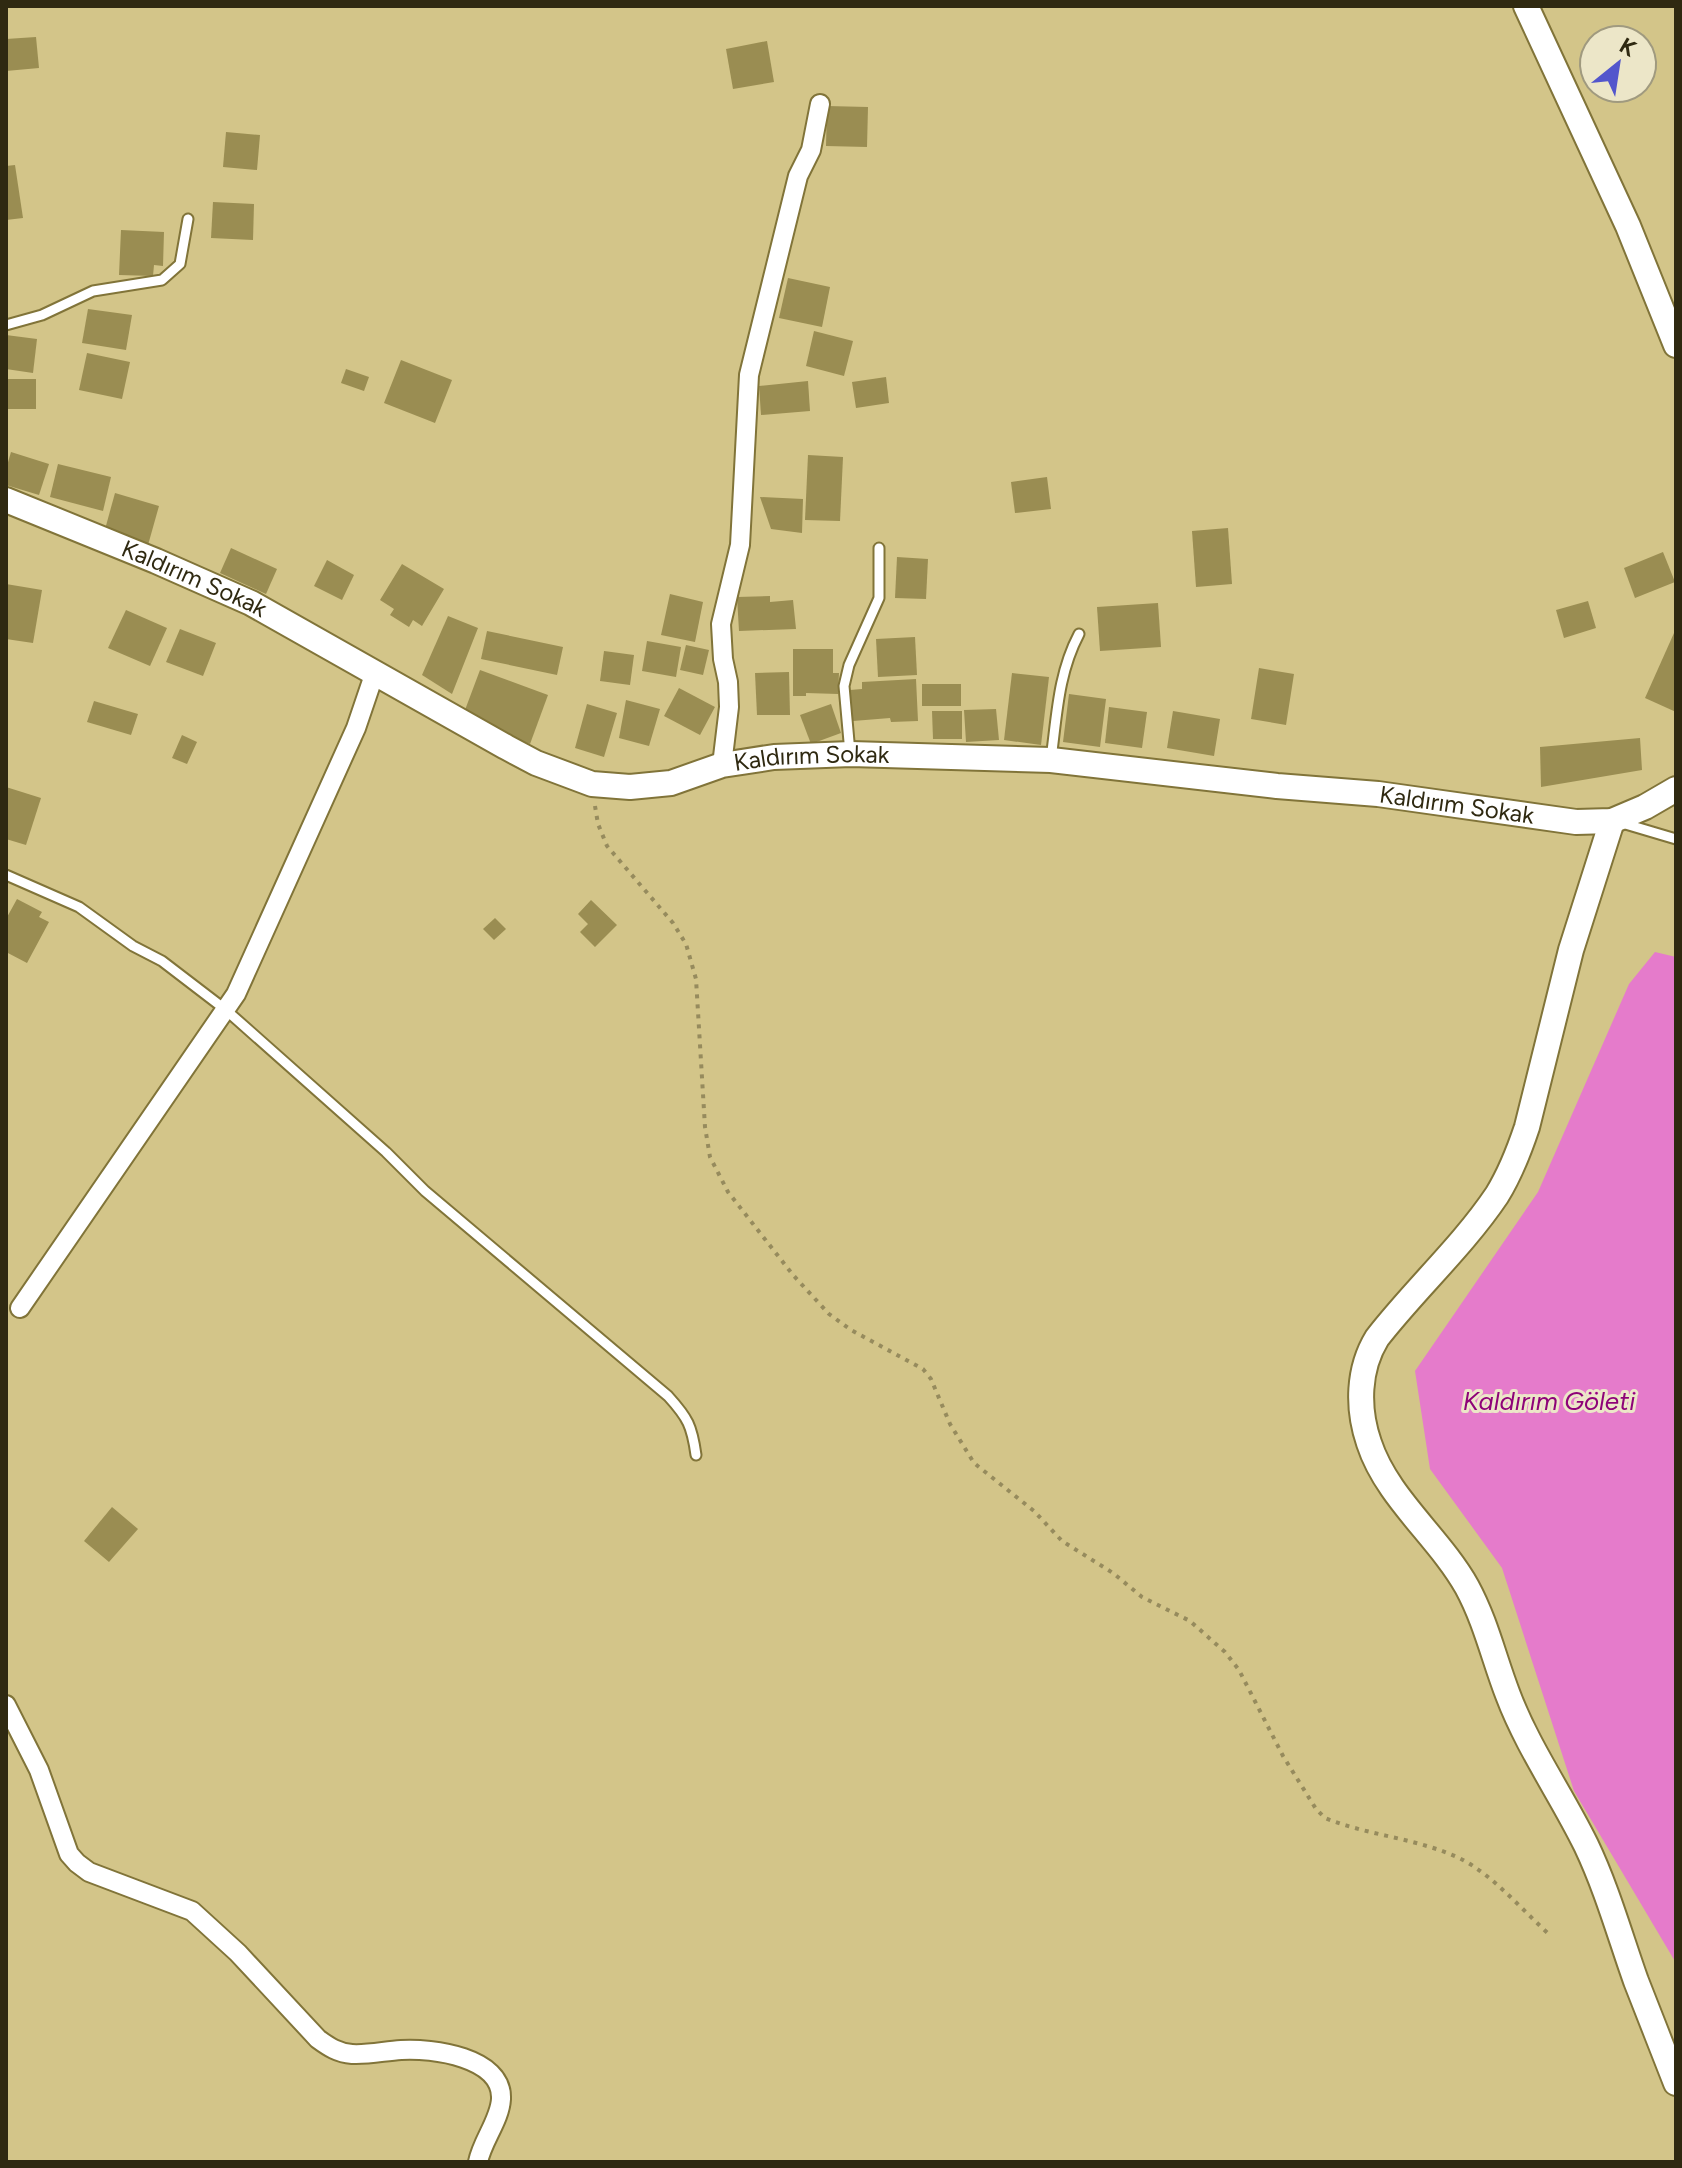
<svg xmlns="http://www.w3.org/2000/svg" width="1682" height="2168" viewBox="0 0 1682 2168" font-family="Figtree,sans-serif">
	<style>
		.water { fill: #e57bcb }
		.building { fill: #9a8d52 }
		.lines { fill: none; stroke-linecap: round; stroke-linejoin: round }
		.service-casing { stroke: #817439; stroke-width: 13 }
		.minor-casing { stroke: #817439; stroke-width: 22 }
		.tertiary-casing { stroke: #817439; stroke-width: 28 }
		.path { stroke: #968b5d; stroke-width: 4; stroke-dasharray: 4 6; stroke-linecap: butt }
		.service { stroke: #fff; stroke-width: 9 }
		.minor { stroke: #fff; stroke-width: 18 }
		.tertiary { stroke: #fff; stroke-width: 24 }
		.labels { text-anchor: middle; stroke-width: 6; stroke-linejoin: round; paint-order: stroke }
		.street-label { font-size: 24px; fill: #2f2911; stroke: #ece6c8 }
		.water-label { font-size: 26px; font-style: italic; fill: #8e0378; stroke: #ece6c8 }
	</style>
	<rect width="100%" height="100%" fill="#d3c589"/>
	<path class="water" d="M 1655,952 L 1676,957 L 1676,1963 L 1574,1791 L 1502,1568 L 1430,1469 L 1415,1371 L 1538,1192 L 1629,984 Z"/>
	<g class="building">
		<path d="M 36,37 L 39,68 L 6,71 L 6,39 Z"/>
		<path d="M 767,41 L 774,82 L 733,89 L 726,49 Z"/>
		<path d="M 827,106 L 868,107 L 867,147 L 826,146 Z"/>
		<path d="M 226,132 L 260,135 L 257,170 L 223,167 Z"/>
		<path d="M 15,165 L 23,218 L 6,220 L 6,166 Z"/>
		<path d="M 213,202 L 254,204 L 253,240 L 211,238 Z"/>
		<path d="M 121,230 L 164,232 L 163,266 L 154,265 L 153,276 L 119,275 Z"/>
		<path d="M 788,278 L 830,287 L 822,327 L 779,318 Z"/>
		<path d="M 88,309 L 132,315 L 126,350 L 82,343 Z"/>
		<path d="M 814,331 L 853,341 L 844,376 L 806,366 Z"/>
		<path d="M 6,335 L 37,339 L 33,373 L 6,369 Z"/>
		<path d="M 87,353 L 130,362 L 122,399 L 79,390 Z"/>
		<path d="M 401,360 L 452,380 L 435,423 L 384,403 Z"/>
		<path d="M 346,369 L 369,377 L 364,391 L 341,383 Z"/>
		<path d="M 886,377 L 889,403 L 856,408 L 852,382 Z"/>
		<rect x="6" y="379" width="30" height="30"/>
		<path d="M 808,381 L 810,411 L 761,415 L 759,386 Z"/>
		<path d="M 11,452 L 49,464 L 39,495 L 6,485 L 6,469 Z"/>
		<path d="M 808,455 L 843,457 L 840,521 L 805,520 Z"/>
		<path d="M 58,464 L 111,477 L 103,511 L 50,497 Z"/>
		<path d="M 1047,477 L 1051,509 L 1015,513 L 1011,482 Z"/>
		<path d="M 115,493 L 159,506 L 148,545 L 104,533 Z"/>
		<path d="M 760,497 L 803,499 L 802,533 L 771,529 Z"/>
		<path d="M 1228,528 L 1232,584 L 1196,587 L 1192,531 Z"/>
		<path d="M 231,548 L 277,569 L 266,594 L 220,573 Z"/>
		<path d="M 1663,552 L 1675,582 L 1635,598 L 1624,568 Z"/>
		<path d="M 897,557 L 928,559 L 926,599 L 895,598 Z"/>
		<path d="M 327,560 L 354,575 L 342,600 L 314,586 Z"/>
		<path d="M 402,564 L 444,589 L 422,626 L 413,620 L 409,627 L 390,615 L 394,609 L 380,600 Z"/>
		<path d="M 6,584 L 42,590 L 33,643 L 6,639 Z"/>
		<path d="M 670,594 L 703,602 L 695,642 L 661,635 Z"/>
		<path d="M 770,596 L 770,602 L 793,600 L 796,629 L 739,631 L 737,597 Z"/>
		<path d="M 1588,601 L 1596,628 L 1564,638 L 1556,610 Z"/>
		<path d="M 1158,603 L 1161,647 L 1100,651 L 1097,607 Z"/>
		<path d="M 126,610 L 167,628 L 150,666 L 108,648 Z"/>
		<path d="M 448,616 L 478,628 L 452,694 L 422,675 Z"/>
		<path d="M 180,629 L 216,643 L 203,676 L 166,662 Z"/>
		<path d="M 487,631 L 563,647 L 557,675 L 481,659 Z"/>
		<path d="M 1674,633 L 1676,634 L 1676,712 L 1645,698 Z"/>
		<path d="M 915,637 L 917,675 L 878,677 L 876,639 Z"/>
		<path d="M 647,641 L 681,647 L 676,677 L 642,671 Z"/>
		<path d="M 686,645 L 709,650 L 703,675 L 680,670 Z"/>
		<path d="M 793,649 L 833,649 L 833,673 L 839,673 L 838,694 L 806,693 L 806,696 L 793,696 Z"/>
		<path d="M 604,651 L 634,655 L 630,685 L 600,681 Z"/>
		<path d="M 1259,668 L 1294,674 L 1286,725 L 1251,719 Z"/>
		<path d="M 480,670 L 548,695 L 530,744 L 462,718 Z"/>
		<path d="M 789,672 L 790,715 L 757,715 L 755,673 Z"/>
		<path d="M 1012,673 L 1049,677 L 1041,745 L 1004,740 Z"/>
		<path d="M 916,679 L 918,721 L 891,722 L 890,718 L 853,721 L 850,690 L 862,689 L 862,682 Z"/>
		<rect x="922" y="684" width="39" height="22"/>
		<path d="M 679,688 L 715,707 L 700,735 L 664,716 Z"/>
		<path d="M 1069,694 L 1106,699 L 1100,747 L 1063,742 Z"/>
		<path d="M 626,700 L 660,709 L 649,746 L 619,738 Z"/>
		<path d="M 94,701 L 138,714 L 131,735 L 87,722 Z"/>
		<path d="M 587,704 L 617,713 L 604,757 L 575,748 Z"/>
		<path d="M 831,704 L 841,733 L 811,744 L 800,715 Z"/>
		<path d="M 1109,707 L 1147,712 L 1142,748 L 1105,743 Z"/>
		<path d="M 996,709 L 999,740 L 966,742 L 964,710 Z"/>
		<path d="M 932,711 L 962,711 L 962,739 L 933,739 Z"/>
		<path d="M 1173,711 L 1220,719 L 1214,756 L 1167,748 Z"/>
		<path d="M 182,735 L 197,742 L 187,764 L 172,758 Z"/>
		<path d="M 1640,738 L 1642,770 L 1541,787 L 1540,747 Z"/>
		<path d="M 6,787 L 41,798 L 26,845 L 6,839 Z"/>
		<path d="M 17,899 L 42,912 L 39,917 L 49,922 L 27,963 L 6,952 L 6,919 Z"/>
		<path d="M 591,900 L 617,925 L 595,947 L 580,932 L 588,924 L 578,914 Z"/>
		<path d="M 495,918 L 506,929 L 494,940 L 483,929 Z"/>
		<path d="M 112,1507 L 138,1529 L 109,1562 L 84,1541 Z"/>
	</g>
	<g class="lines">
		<defs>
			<g id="service">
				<path d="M 6,325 L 42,315 L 93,291 L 162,280 L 180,264 L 188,219"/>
				<path d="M 850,753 L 844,686 L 849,665 L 879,598 L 879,548"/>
				<path d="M 1051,759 C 1057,715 1058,674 1079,634"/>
				<path d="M 1622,823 L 1676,839"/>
				<path d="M 6,875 L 79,907 L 133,946 L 162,961 L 226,1010 L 386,1152 L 425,1191 L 668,1396 C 688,1418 692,1426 696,1455"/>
			</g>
			<g id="minor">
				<path d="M 722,765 L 729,707 L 728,682 L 723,659 L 721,624 L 740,545 L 749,375 L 798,176 L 811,150 L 820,104"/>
				<path d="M 20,1308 L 236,994 L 356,728 L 375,672"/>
				<path d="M 6,1705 L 39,1770 L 69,1854 L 77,1863 L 89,1872 L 192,1911 L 238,1953 L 318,2039 C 329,2047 338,2053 352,2054 C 368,2055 385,2051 401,2050 C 432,2048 503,2057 501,2099 C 500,2120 482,2141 478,2162"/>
			</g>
			<g id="tertiary">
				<path d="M 1526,6 L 1628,226 L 1676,345"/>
				<path id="s1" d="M 6,500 L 156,561 L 251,603 L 506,747 L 536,763 L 592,784 L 630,787 L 671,783 L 722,765 L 774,757 L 851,754 L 1051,760 L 1277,786 L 1378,794 L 1576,822 L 1612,821 L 1645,807 L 1676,789"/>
				<path d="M 1612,821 L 1571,950 L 1527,1127 C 1519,1151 1510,1174 1497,1195 C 1462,1247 1415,1289 1377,1338 C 1358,1369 1357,1408 1369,1443 C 1387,1498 1439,1537 1467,1587 C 1486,1622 1494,1659 1508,1695 C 1528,1748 1561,1794 1586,1845 C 1607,1889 1620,1936 1636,1981 C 1649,2015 1663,2049 1676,2083"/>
			</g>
		</defs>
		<use href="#service" class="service-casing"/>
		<use href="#minor" class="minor-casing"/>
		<use href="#tertiary" class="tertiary-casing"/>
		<path class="path" d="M 595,806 L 598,824 L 607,846 L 673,923 L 686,944 L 696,979 L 705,1127 L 710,1157 L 728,1192 L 793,1275 L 829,1314 L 851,1330 L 923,1369 L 931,1379 L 950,1424 L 974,1463 L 1034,1511 L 1062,1541 L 1113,1573 L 1142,1597 L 1190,1621 L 1225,1652 L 1239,1670 L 1283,1756 L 1316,1809 L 1325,1818 C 1369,1836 1418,1838 1461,1859 C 1493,1875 1524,1912 1551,1936"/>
		<use href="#service" class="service"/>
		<use href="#minor" class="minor"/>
		<use href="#tertiary" class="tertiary"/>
	</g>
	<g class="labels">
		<g class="street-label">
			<text dy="8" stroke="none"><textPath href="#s1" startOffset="204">Kaldırım Sokak</textPath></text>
			<text dy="8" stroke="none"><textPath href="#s1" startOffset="876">Kaldırım Sokak</textPath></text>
			<text dy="8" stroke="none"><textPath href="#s1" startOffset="1524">Kaldırım Sokak</textPath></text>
		</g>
		<g class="water-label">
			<text x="1549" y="1410">Kaldırım Göleti</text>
		</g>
	</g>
	<rect width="1682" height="2168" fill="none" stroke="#2f2911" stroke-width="16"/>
	<g transform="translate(1618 64) rotate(30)"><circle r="38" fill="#ece6c8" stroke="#a09a7f" stroke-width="2"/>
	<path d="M0-6L14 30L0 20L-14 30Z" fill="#5356cc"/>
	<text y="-12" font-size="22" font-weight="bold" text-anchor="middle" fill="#2f2911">K</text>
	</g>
</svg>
